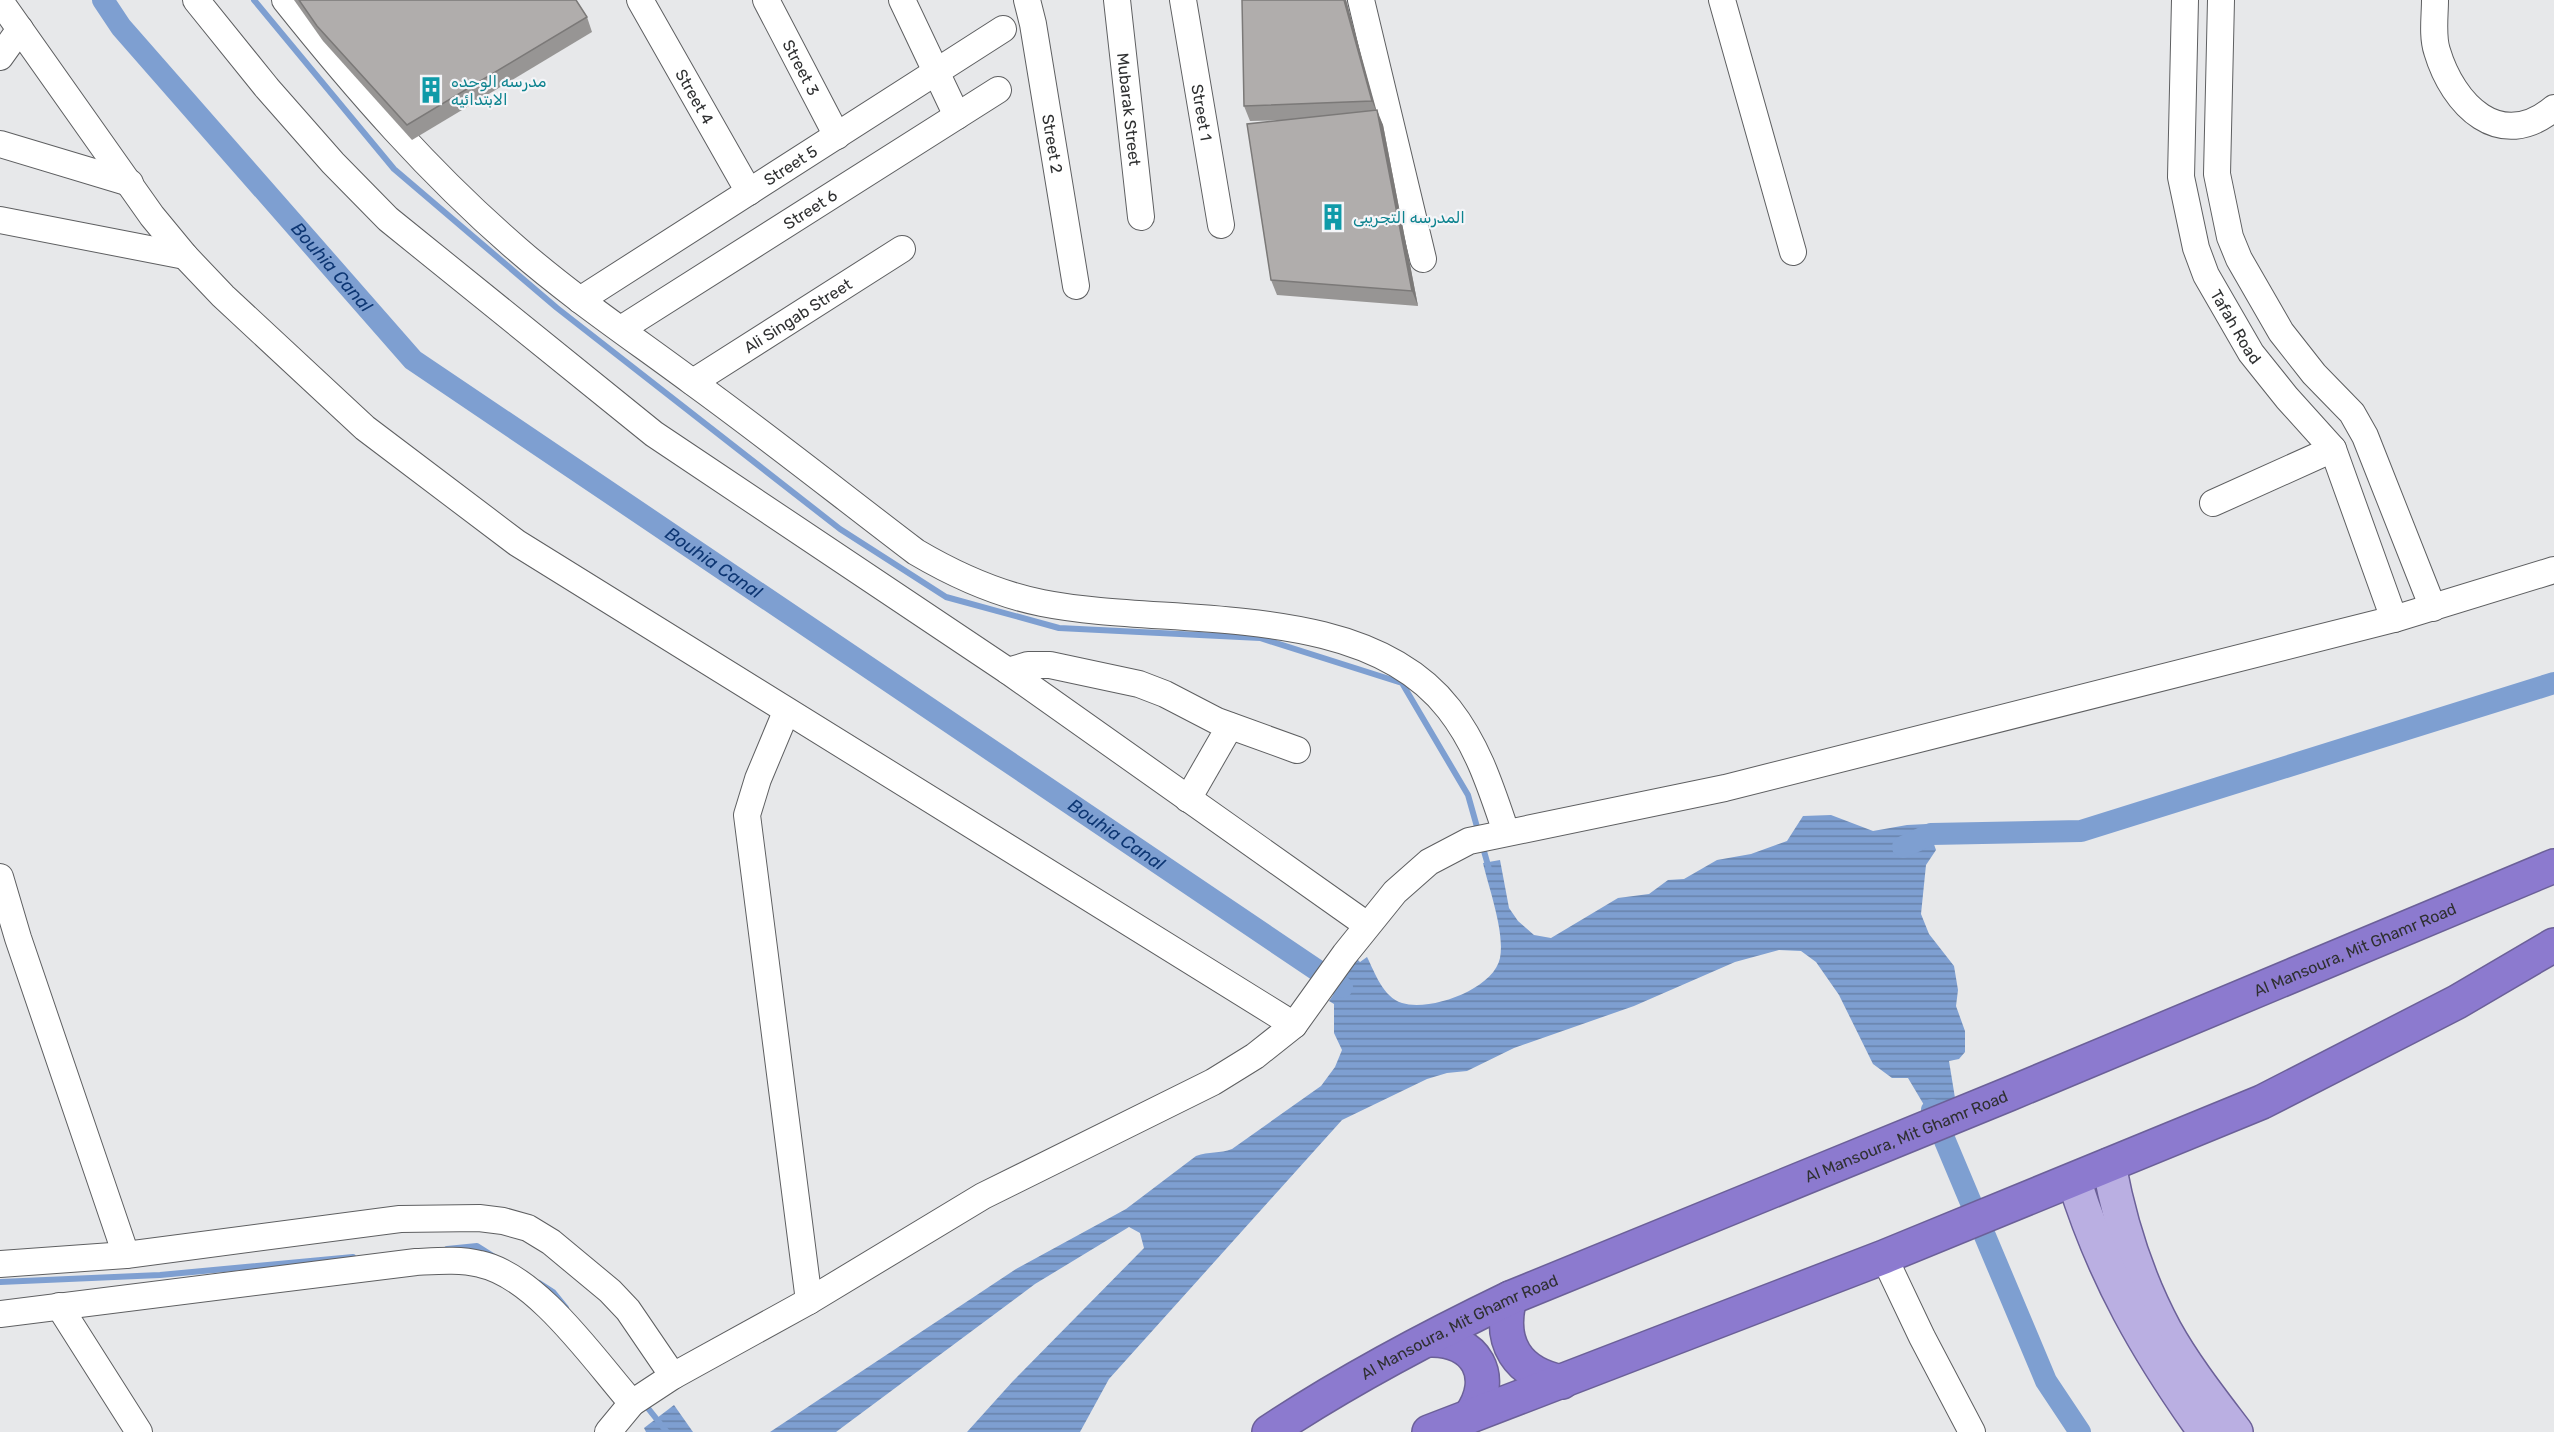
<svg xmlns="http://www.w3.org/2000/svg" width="2554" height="1432" viewBox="0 0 2554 1432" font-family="Rubik,'Noto Naskh Arabic',sans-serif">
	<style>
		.water { fill: url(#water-rules) }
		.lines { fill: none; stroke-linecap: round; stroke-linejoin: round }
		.stream { stroke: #7e9fd1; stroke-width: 6 }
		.canal { stroke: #7e9fd1; stroke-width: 22 }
		.minor-casing { stroke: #5e5f61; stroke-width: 28 }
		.major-casing { stroke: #6b6098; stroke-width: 36 }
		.highway-casing { stroke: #6b6098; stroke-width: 36 }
		.minor { stroke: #fff; stroke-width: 26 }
		.major { stroke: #baafe2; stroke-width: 33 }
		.highway { stroke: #8c7acf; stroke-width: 33 }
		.wall { fill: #979594 }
		.shaded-wall { fill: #7b7978 }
		.building { fill: #b0adac; stroke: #7b7978; stroke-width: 1.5 }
		.labels { text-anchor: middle; stroke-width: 4.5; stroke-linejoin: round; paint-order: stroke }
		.street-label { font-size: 16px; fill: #2f3031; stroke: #f4f5f8 }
		.culture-label { font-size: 16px; fill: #0d838f; stroke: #f4f5f8; text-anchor: start }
		.water-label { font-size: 18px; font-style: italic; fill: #0d3673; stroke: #f4f5f8 }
	</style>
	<defs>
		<pattern id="water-rules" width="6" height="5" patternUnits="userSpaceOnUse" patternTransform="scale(1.5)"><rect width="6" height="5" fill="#7e9fd1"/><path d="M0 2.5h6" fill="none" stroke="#6882aa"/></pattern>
	</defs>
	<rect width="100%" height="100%" fill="#e7e8ea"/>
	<g class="water">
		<path d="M 1831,815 L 1873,831 L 1907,825 L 1927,824 L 1936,850 L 1926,865 L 1921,914 L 1929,934 L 1954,966 L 1958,990 L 1956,1006 L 1965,1031 L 1965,1052 L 1959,1059 L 1949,1061 L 1955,1098 L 1927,1110 L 1908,1078 L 1892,1078 L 1873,1064 L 1839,995 L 1816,962 L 1801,951 L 1779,950 L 1735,962 L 1634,1006 L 1514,1048 L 1467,1071 L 1447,1073 L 1427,1079 L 1342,1120 L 1109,1379 L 1080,1432 L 967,1432 L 1013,1381 L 1144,1248 L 1140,1233 L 1129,1227 L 1035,1284 L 836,1432 L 770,1432 L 1016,1269 L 1126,1209 L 1196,1156 C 1209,1151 1220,1154 1232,1149 L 1321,1086 L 1335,1067 L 1342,1050 L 1334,1033 L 1334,1004 L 1329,1001 L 1357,959 L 1360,962 L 1367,957 C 1375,973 1383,997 1402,1003 C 1430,1012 1494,989 1500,958 C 1505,932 1489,889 1483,863 L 1500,860 L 1509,908 L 1518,921 L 1534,935 L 1551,938 L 1618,898 L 1649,894 L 1668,880 L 1684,879 L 1717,860 L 1751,854 L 1787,841 L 1803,816 Z"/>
		<path d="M 674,1405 L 693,1432 L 646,1432 L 644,1428 Z"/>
	</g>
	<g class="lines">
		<g class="stream">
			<path d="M 254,0 L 394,169 L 557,308 L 840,529 L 946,597 L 1059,628 L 1260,638 L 1402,683 L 1468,795 L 1479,834"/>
			<path d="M 1482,844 L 1489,869"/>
			<path d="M 447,1249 L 477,1246 L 496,1258"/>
			<path d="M 0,1282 L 160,1275 L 353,1257"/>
			<path d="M 539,1283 L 553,1292 L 566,1308"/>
			<path d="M 643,1402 L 667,1432"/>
		</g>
		<g class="canal">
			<path id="s1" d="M 103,0 L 121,27 L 413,360 L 1342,987"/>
			<path d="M 1903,847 L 1931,834 L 2081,831 L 2554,683"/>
			<path d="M 1932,1110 L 2046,1381 L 2080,1432"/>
		</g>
		<defs>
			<g id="minor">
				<path d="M 196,0 L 267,88 L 333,163 L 388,219 L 654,434 L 1008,671 L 1367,925"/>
				<path d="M 285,0 C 356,89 431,175 517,249 C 572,297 633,338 691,381 C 767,436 841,495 916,552 C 955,575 997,594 1042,603 C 1167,628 1363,598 1449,709 C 1478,746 1491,788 1506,832"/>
				<path id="s2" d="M 640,0 L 749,192"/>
				<path id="s3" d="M 766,0 L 837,136"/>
				<path d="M 902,0 L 957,116"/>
				<path id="s4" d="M 1027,0 L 1033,24 L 1076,286"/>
				<path id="s5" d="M 1117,0 L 1141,217"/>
				<path id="s6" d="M 1183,0 L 1221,225"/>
				<path d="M 1361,0 L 1423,259"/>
				<path d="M 1722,0 L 1793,252"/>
				<path id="s7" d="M 2185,0 L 2181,177 L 2196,248 L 2206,275 L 2251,353 L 2287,398 L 2333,449 L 2394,619"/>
				<path d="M 2221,0 L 2217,174 L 2230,237 L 2239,259 L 2281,332 L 2314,374 L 2352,413 L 2365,436 L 2433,608"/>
				<path d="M 2435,0 C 2435,16 2432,36 2437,51 C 2453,105 2500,153 2554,108"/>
				<path d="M 0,1 L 152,216 L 185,256 L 223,296 L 365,428 L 517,543 L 1294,1025"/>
				<path d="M 0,57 L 20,29"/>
				<path d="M 0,144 L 130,183"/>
				<path d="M 0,220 L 185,256"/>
				<path id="s8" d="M 580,300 L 1003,29"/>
				<path id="s9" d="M 621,329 L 998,90"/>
				<path id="s10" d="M 693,382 L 902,249"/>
				<path d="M 2213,503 L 2333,449"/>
				<path d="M 1008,671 L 1028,665 L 1050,665 L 1139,684 L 1165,694 L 1217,721 L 1297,750"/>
				<path d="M 786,712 L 758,779 L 747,815 L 809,1301"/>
				<path d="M 1188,799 L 1230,726"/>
				<path d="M 0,877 L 18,938 L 126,1255"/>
				<path d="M 1884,1257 L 1922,1337 L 1972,1432"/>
				<path d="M 0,1264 L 126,1255 L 400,1219 L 479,1218 L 503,1221 L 528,1228 L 551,1242 L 610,1291 L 628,1310 L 673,1376"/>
				<path d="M 59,1306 L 139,1432"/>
				<path d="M 0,1314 L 416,1262 C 437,1261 460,1259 480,1264 C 537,1276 595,1361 632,1403"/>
				<path d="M 608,1432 L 632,1403 L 673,1376 L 809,1301 L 983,1196 L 1213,1082 L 1255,1056 L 1294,1025 L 1345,954 L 1395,892 L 1429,862 L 1469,841 L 1725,788 L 2394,619 L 2554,570"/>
			</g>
			<g id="major">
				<path d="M 2109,1165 C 2120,1224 2137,1278 2165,1330 C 2185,1366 2211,1399 2236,1432"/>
				<path d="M 2074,1180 C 2104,1276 2147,1351 2205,1432"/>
			</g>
			<g id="highway">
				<path d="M 1510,1298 C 1498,1343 1517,1373 1562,1382"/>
				<path d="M 1429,1340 C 1476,1338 1498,1377 1470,1416"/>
				<path id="s11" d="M 1269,1432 C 1344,1382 1429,1337 1510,1298 L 2009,1094 L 2554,866"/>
				<path d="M 1429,1432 L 1884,1257 L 2262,1102 L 2457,1002 L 2554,945"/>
			</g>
		</defs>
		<use href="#minor" class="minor-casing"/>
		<use href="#major" class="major-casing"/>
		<use href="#highway" class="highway-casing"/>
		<use href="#minor" class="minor"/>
		<use href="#major" class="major"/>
		<use href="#highway" class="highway"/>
	</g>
	<g class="wall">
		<path d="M 294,0 L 576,0 L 587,17 L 592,32 L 412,140 L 323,41 Z"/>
		<path d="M 1346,0 L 1376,111 L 1383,125 L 1418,306 L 1277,295 L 1271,280 L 1288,120 L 1250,121 L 1244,106 Z"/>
	</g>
	<g class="shaded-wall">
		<path d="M 1344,0 L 1346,0 L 1378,116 L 1372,101 Z"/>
		<path d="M 1377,110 L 1383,125 L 1418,306 L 1412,291 Z"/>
	</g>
	<g class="building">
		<path d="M 299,0 L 576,0 L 587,17 L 407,125 L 317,26 Z"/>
		<path d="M 1242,0 L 1344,0 L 1372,101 L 1244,106 Z"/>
		<path d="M 1377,110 L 1412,291 L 1271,280 L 1247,124 Z"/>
	</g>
	<defs>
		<symbol id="building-bare" viewBox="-9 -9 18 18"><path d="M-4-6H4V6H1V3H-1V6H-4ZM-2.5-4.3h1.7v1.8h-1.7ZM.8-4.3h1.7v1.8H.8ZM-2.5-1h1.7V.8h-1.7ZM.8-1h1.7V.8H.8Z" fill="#0f9aa8" stroke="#f4f5f8" stroke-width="2.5" paint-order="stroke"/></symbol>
	</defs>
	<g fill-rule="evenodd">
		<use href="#building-bare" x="412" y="71" width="38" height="38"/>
		<use href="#building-bare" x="1314" y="198" width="38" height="38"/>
	</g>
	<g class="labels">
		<g class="street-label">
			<text dy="6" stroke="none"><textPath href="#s3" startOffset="76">Street 3</textPath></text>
			<text dy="6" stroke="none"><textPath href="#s2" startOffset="111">Street 4</textPath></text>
			<text dy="6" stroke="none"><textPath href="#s5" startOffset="110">Mubarak Street</textPath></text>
			<text dy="6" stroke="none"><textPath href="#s6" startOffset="114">Street 1</textPath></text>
			<text dy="6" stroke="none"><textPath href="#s4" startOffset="146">Street 2</textPath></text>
			<text dy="6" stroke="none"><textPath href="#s8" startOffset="250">Street 5</textPath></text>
			<text dy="6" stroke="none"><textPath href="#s9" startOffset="224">Street 6</textPath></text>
			<text dy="6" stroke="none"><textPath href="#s10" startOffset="124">Ali Singab Street</textPath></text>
			<text dy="6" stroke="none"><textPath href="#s7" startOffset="338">Tafah Road</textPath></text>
			<text dy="6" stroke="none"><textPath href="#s11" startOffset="1190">Al Mansoura, Mit Ghamr Road</textPath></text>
			<text dy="6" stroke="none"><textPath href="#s11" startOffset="704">Al Mansoura, Mit Ghamr Road</textPath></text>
			<text dy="6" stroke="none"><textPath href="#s11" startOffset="218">Al Mansoura, Mit Ghamr Road</textPath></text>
		</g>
		<g class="culture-label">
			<text x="451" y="87">مدرسه الوحده<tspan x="451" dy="18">الابتدائيه</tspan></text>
			<text x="1353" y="223">المدرسه التجريبى</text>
		</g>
		<g class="water-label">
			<text dy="6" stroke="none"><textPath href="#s1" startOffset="352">Bouhia Canal</textPath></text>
			<text dy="6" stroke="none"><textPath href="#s1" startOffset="838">Bouhia Canal</textPath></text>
			<text dy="6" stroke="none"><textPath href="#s1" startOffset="1324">Bouhia Canal</textPath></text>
		</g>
	</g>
</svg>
